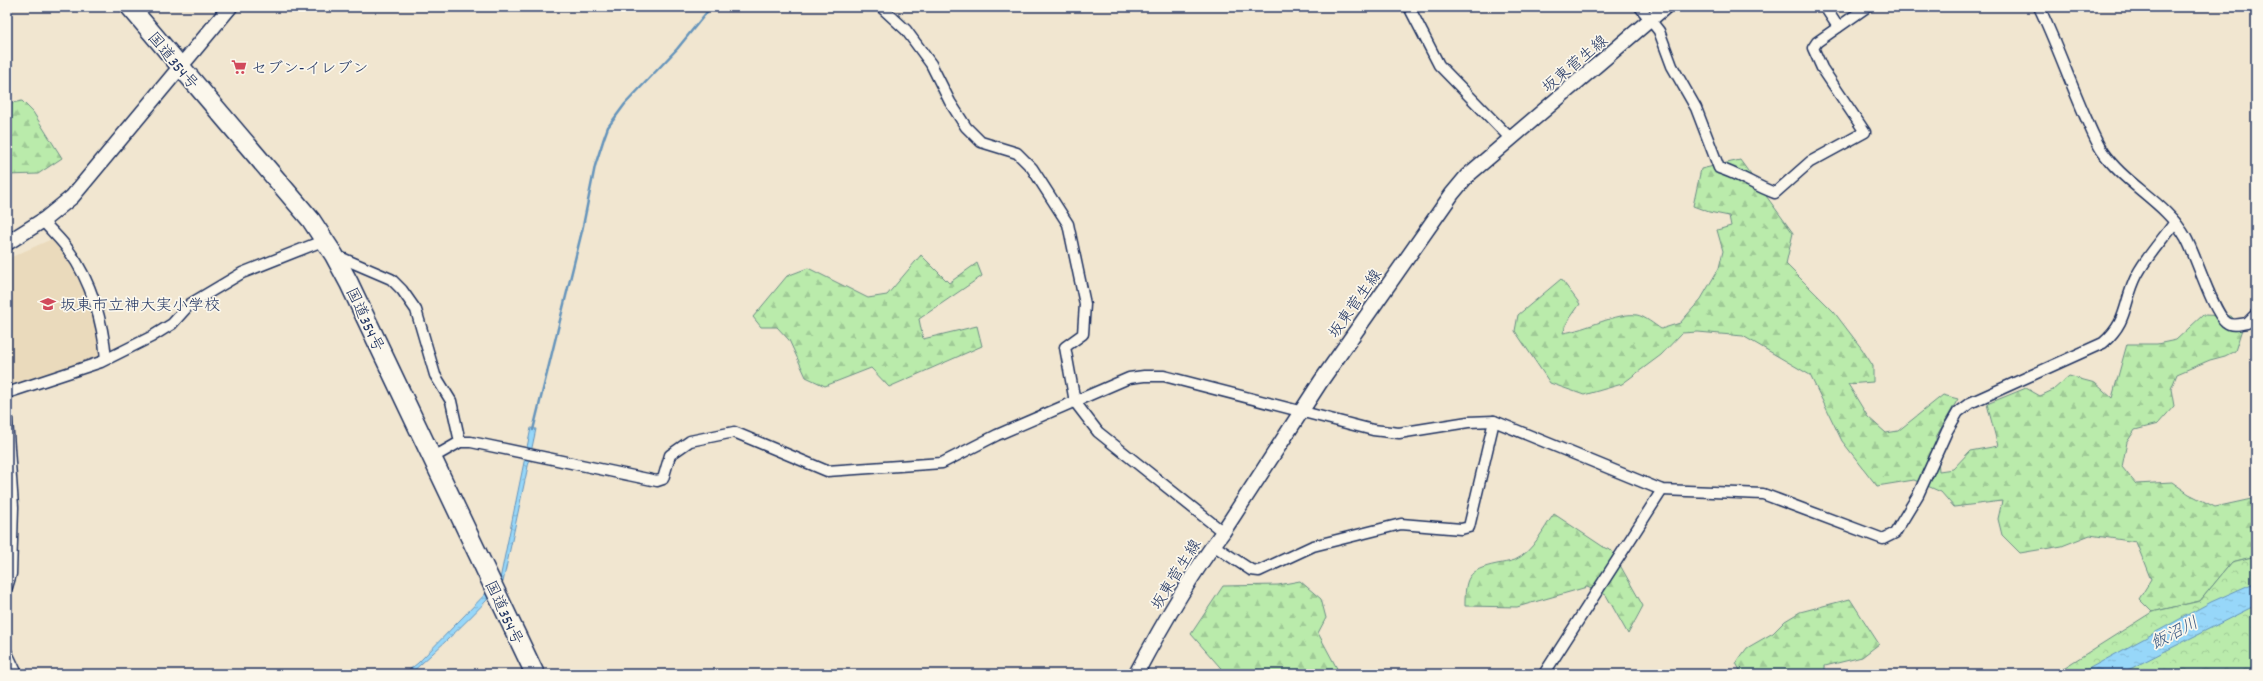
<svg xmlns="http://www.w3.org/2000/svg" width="2263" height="681" viewBox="0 0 2263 681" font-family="Dekko,'Klee One',sans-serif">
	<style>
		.built { fill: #eadabc }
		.forest { fill: url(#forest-firs); stroke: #6a8d84 }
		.park { fill: url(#park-crowns); stroke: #6a8d84 }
		.water { fill: url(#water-ripples); stroke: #6594bb }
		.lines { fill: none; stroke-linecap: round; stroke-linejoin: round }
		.stream { stroke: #6594bb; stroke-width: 2.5 }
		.street-casing { stroke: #1b2f5e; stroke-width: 13 }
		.secondary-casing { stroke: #1b2f5e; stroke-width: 17 }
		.highway-casing { stroke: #1b2f5e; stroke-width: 21 }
		.street { stroke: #fbf7ec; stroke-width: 10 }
		.secondary { stroke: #fbf7ec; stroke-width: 14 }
		.highway { stroke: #fbf7ec; stroke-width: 18 }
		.labels { text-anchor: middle; stroke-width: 3.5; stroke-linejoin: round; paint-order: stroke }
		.street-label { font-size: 16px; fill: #1b2f5e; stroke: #fbf7ec }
		.poi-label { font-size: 16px; fill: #1b2f5e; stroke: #fbf7ec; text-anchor: start }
		.water-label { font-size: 17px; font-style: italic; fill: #3a5985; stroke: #fbf7ec }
	</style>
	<defs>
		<pattern id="forest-firs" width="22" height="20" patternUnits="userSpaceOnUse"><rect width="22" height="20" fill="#baebab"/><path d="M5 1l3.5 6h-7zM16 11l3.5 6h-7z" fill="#9fca96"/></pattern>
		<pattern id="park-crowns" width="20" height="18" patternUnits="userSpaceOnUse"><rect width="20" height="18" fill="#baebab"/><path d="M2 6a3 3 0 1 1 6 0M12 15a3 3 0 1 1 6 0" fill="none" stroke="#9fca96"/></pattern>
		<pattern id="water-ripples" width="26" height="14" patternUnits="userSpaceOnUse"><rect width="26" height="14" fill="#97d7f9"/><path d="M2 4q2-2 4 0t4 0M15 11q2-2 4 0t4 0" fill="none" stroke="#82b9d8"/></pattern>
	</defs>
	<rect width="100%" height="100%" fill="#f1e6d0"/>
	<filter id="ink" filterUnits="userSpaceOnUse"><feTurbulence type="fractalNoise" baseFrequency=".025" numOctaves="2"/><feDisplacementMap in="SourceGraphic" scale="8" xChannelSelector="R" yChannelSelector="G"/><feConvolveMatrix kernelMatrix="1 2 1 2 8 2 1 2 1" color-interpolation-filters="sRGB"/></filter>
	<g filter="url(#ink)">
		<path class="built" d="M 54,238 L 72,260 L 84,287 L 94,320 L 100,355 L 7,393 L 7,259 Z"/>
		<g class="forest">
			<path d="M 22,101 L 33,112 L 62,158 L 38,174 L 7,175 L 7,104 Z"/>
			<path d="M 1740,160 L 1793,233 L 1786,264 L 1834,312 L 1862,349 L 1873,366 L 1873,382 L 1848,384 L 1868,417 L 1886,433 L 1898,431 L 1943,395 L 1958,399 L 1936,437 L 1939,471 L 1953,469 L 1970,451 L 1998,446 L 1987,404 L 2026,388 L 2040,396 L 2053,390 L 2069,376 L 2095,383 L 2112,398 L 2127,344 L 2157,344 L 2176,340 L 2203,315 L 2231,316 L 2242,329 L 2235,351 L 2225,356 L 2210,360 L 2177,374 L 2171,389 L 2174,406 L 2158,424 L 2135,430 L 2127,442 L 2122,467 L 2136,484 L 2172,482 L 2189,494 L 2215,507 L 2256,498 L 2256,556 L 2232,562 L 2200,601 L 2152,612 L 2139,599 L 2151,580 L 2136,542 L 2090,535 L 2062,546 L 2020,553 L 2002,535 L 1998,519 L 2002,501 L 1954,507 L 1941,492 L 1914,480 L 1877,486 L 1842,441 L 1810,375 L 1743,336 L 1698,332 L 1682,333 L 1661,355 L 1622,384 L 1584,395 L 1550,383 L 1515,331 L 1518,315 L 1561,279 L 1580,304 L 1568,321 L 1563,333 C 1586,330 1617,312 1637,315 C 1644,316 1655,325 1661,329 L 1680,323 L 1701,299 L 1719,268 L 1723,251 L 1717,230 L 1731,226 L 1729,216 L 1709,212 L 1693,206 L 1701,169 Z"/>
			<path d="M 921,255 L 949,283 L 977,263 L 982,276 L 919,319 L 923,339 L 977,326 L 982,346 L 889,387 L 871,368 L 825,386 L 806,377 L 789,340 L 777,327 L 761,327 L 753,317 L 787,276 L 808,268 L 868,298 L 887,295 Z"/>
			<path d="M 1554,514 L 1605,548 L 1612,551 L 1643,606 L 1628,634 L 1606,595 L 1587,587 L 1517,607 L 1465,606 C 1465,578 1467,570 1497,564 C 1502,563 1509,562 1515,560 C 1533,552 1543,529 1554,514 Z"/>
			<path d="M 1300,581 L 1321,599 L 1326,618 L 1318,633 L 1340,674 L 1226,674 L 1191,634 L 1223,586 L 1278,585 Z"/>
			<path d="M 1850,599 L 1879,644 L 1862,657 L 1825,666 L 1825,674 L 1742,674 L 1736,663 L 1747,648 L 1773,633 L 1785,621 L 1800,612 Z"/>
		</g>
		<path class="park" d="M 2256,556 L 2256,674 L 2054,674 L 2152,612 L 2200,601 L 2232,562 Z"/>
		<g class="water">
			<path d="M 531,428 L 536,429 L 503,582 C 475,615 442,645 410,674 L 404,674 L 418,663 L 500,579 Z"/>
			<path d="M 2256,582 L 2256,605 L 2120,674 L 2079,674 L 2211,602 Z"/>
		</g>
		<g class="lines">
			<path class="stream" d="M 533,430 L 582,231 L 595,166 L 604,138 L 608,127 L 625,104 L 677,49 L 711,7"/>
			<defs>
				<g id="street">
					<path d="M 881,7 L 906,30 L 931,64 L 950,102 L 966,127 L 981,142 L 1017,153 L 1032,168 L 1068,224 L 1085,304 L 1083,334 L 1065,347 L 1075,402 L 1098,432 L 1223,532"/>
					<path d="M 1409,7 L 1439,65 L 1511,139"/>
					<path d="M 1640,7 L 1659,31 L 1672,66 L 1696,108 L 1719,168 C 1739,174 1755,186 1775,193 L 1810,162 L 1865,132 L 1822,68 L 1813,48 L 1817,42 L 1867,7"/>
					<path d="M 1825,7 L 1838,27"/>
					<path d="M 2039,7 C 2056,42 2069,80 2085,116 C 2090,127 2095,140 2102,151 C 2125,185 2166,202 2186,238 C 2196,256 2213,312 2226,322 C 2232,327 2240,324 2247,323 L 2256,314"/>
					<path d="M 43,221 C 51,231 62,240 69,251 C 91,281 103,322 106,359"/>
					<path d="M 335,255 L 391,279 L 402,290 L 416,310 L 435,375 L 451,401 L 460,442"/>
					<path d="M 7,393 L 101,362 L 151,337 L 172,324 L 190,304 L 242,273 L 325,240"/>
					<path d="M 7,419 L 13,507 L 11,574 L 7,587"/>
					<path d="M 432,458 L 460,442 L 471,442 L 657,481 L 663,479 L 670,455 L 690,441 L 734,432 L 827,471 L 942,463 L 997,435 L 1129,378 L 1144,376 L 1164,376 L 1373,430 L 1399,433 L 1468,422 L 1494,421 L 1662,490 L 1763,494 L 1883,539 L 1895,533 L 1918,495 L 1947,431 L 1958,412 L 1970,403 L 2103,343 C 2129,321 2123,302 2137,275 C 2147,256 2163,239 2175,222"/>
					<path d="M 1213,545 L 1251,570 L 1259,571 L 1313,546 L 1401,524 L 1461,529 L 1469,527 L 1494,421"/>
					<path d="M 7,653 L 17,674"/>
					<path d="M 1544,674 L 1662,490"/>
				</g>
				<g id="secondary">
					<path d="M 7,243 L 45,219 L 72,197 L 230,7"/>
					<path d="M 1136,674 C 1162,625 1190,576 1223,532 L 1321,381 L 1452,194 L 1467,176 L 1665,7"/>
				</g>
				<path id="highway" d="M 130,7 L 311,220 L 334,255 L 349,283 L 535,674"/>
			</defs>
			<use href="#street" class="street-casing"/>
			<use href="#secondary" class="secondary-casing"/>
			<use href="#highway" class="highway-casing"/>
			<use href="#street" class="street"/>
			<use href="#secondary" class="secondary"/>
			<use href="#highway" class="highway"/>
		</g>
	</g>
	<defs>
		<symbol id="supermarket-bare" viewBox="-9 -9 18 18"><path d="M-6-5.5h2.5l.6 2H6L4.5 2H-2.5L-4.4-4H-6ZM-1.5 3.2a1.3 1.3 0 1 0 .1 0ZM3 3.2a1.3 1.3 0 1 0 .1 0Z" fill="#d1495b" stroke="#fbf7ec" stroke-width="2.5" paint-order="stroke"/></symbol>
		<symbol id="school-bare" viewBox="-9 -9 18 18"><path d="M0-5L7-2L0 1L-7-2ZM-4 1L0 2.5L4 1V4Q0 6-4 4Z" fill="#d1495b" stroke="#fbf7ec" stroke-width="2.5" paint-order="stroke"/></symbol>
	</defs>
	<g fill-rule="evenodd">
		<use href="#supermarket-bare" x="228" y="56" width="22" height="22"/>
		<use href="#school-bare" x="37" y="293" width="22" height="22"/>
	</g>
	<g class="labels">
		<g class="street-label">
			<text transform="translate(174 60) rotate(50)" y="6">国道354号</text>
			<text transform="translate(1574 63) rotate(-40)" y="6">坂東菅生線</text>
			<text transform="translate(1354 303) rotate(-55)" y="6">坂東菅生線</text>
			<text transform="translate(366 319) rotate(65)" y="6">国道354号</text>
			<text transform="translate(1175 574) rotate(-58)" y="6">坂東菅生線</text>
			<text transform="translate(505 612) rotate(65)" y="6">国道354号</text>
		</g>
		<g class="poi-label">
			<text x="251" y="73">セブン-イレブン</text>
			<text x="60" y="310">坂東市立神大実小学校</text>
		</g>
		<g class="water-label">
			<text transform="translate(2174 632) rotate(-27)" y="6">飯沼川</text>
		</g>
	</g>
	<rect width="2263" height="681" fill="none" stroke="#fbf7ec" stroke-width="24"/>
	<rect x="12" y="12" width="2239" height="657" fill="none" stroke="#1b2f5e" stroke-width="1.5" filter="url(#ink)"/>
</svg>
